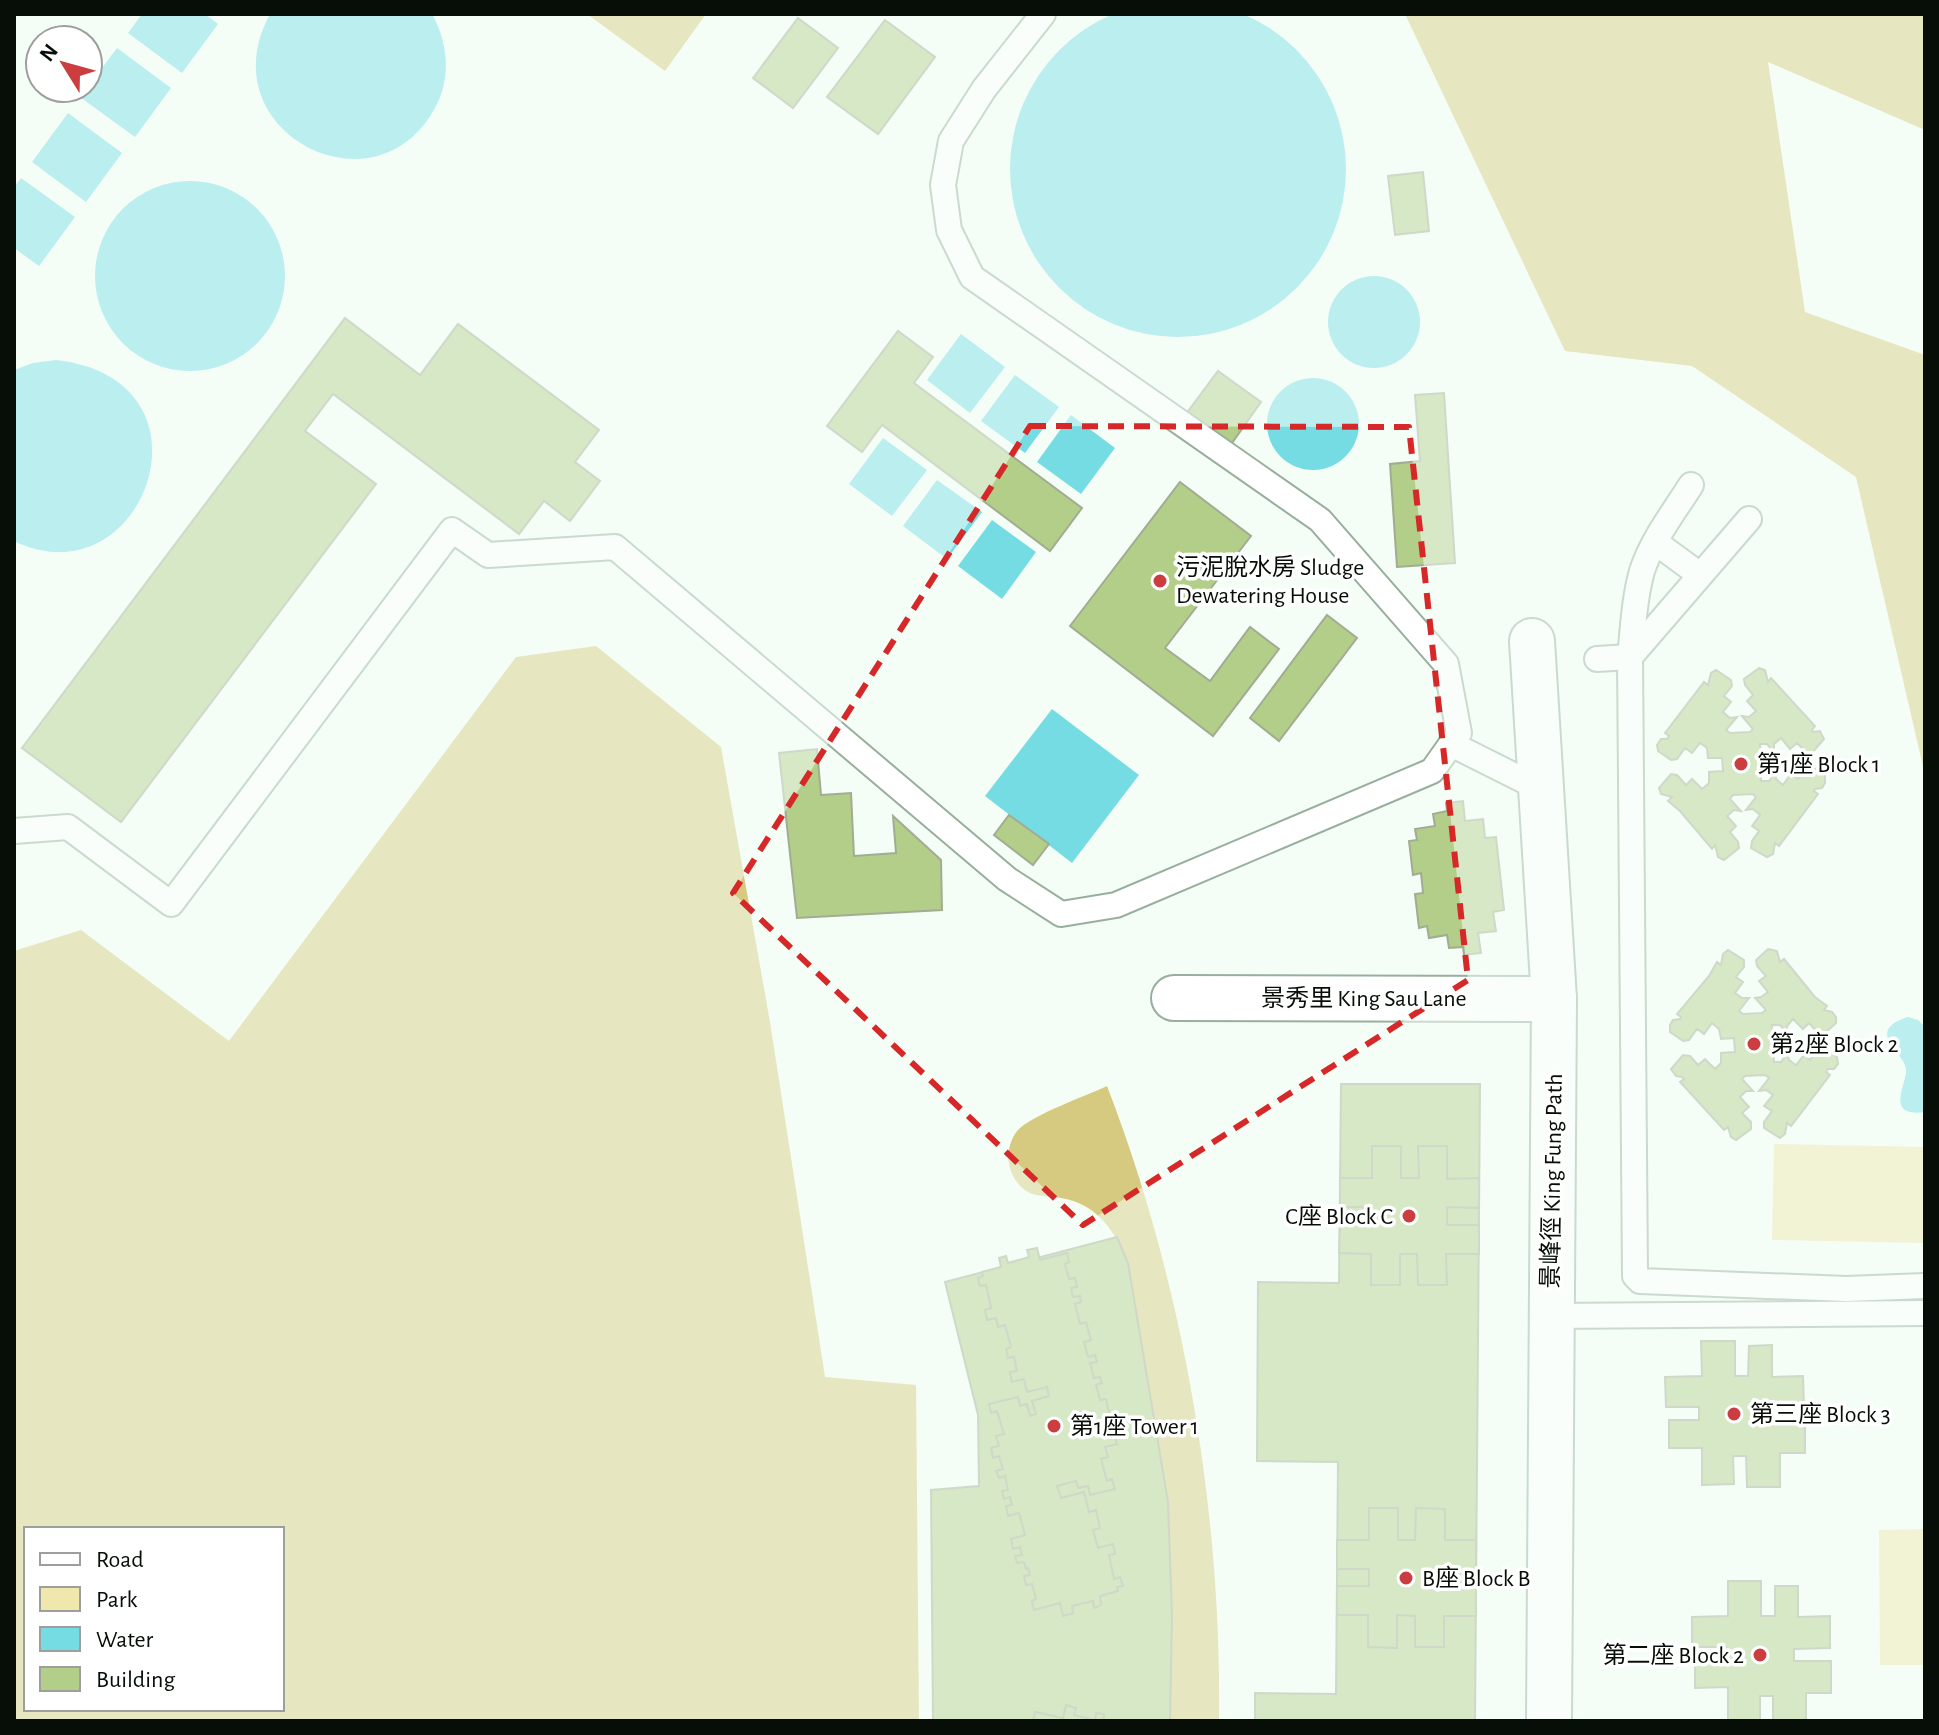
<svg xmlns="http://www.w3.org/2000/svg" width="1939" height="1735" viewBox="0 0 1939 1735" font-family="'Alegreya Sans','Noto Sans TC',sans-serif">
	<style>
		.green { fill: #efe7ab }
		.forest { fill: #d5ca7f; fill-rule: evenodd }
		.water { fill: #76dce4 }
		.building { fill: #b2ce89; stroke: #a2ac93; stroke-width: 2 }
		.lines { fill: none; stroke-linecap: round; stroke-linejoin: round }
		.service-casing { stroke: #98af9d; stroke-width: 28 }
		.minor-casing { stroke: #98af9d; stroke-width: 48 }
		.service { stroke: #fff; stroke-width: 24 }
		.minor { stroke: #fff; stroke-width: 44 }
		.marked { fill: none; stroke: #d62828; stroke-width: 6; stroke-dasharray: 16 10; stroke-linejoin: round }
		.poi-dot { fill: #cc3d3f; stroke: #fff; stroke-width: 3 }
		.labels { text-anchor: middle; stroke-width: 7; stroke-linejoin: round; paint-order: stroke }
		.poi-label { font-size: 24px; fill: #070e08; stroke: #fff; text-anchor: start }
		.street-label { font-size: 24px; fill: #070e08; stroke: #fff }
	</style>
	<rect width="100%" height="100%" fill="#f4fef6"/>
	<g class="green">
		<path d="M 1774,1144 L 1925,1147 L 1925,1243 L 1772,1240 Z"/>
		<path d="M 1925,1529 L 1925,1665 L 1880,1665 L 1879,1530 Z"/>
	</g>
	<g class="forest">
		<path d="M 587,14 L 706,14 L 665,71 Z"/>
		<path d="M 1405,14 L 1925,14 L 1925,130 L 1768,62 L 1805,312 L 1925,355 L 1925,775 L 1856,477 L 1692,366 L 1565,351 Z"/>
		<path d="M 596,646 L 721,747 L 770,1022 L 825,1377 L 916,1385 L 919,1721 L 14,1721 L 14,951 L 81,930 L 229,1041 L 516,657 ZM 26,1529 L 282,1529 L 282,1709 L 26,1709 Z"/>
		<path d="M 1107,1086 C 1183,1282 1222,1511 1219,1721 L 1170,1721 L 1172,1617 L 1168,1502 L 1128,1263 C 1116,1232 1096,1203 1061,1198 C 1051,1196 1040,1197 1030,1193 C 1019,1188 1011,1176 1009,1164 C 1007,1153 1010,1139 1018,1130 C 1032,1115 1086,1096 1107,1086 Z"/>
	</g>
	<g class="water">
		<circle cx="1178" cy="169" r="168"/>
		<path d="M 142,14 L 205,14 L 218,24 L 182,73 L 128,33 Z"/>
		<path d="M 270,14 L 432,14 C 447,41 451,73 438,102 C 381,222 205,133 270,14 Z"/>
		<path d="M 117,48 L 171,88 L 135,137 L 80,97 Z"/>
		<path d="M 68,113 L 122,153 L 86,202 L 32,162 Z"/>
		<path d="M 21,178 L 75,217 L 39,266 L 14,248 L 14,187 Z"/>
		<circle cx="190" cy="276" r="95"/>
		<circle cx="1374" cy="322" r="46"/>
		<path d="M 961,334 L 1005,367 L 970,413 L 927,380 Z"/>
		<path d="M 56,360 C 226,379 144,604 14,541 L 14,370 L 33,363 Z"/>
		<path d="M 1015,375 L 1059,407 L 1025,453 L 981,421 Z"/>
		<circle cx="1313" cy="424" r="46"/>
		<path d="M 1071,415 L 1115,448 L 1081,494 L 1037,462 Z"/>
		<path d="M 883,438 L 927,470 L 892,516 L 849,484 Z"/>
		<path d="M 937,480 L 982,512 L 947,559 L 903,526 Z"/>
		<path d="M 992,520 L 1036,552 L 1002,599 L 958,566 Z"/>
		<path d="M 1052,709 L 1139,775 L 1072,863 L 985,796 Z"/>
		<path d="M 1908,1017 L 1918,1020 L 1925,1027 L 1925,1112 C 1883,1118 1908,1082 1906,1069 C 1905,1053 1863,1031 1908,1017 Z"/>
	</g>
	<g class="building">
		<path d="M 798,18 L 838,48 L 793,108 L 753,78 Z"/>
		<path d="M 885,20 L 935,57 L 878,134 L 827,97 Z"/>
		<path d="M 1423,172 L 1429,231 L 1395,235 L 1388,176 Z"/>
		<path d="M 345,318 L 420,375 L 458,324 L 599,430 L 575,462 L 600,481 L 570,521 L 544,501 L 519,534 L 333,394 L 305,431 L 376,484 L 121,822 L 22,748 Z"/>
		<path d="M 898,331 L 933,357 L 914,383 L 1082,508 L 1050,551 L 882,425 L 862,452 L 827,426 Z"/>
		<path d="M 1218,371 L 1261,402 L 1227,450 L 1183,418 Z"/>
		<path d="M 1444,393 L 1455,563 L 1397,567 L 1390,464 L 1420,461 L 1415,395 Z"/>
		<path d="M 1180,482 L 1251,536 L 1165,648 L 1210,681 L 1250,627 L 1279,649 L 1213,736 L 1070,626 Z"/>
		<path d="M 1327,615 L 1357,638 L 1279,741 L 1250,718 Z"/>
		<path d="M 1759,668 L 1765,670 L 1768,682 L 1771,678 L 1815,726 L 1812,730 L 1813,732 L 1820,731 L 1824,739 L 1812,753 L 1806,752 L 1797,743 L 1790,749 L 1781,738 L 1774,744 L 1774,752 L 1767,744 L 1760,744 L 1761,781 L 1769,781 L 1775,773 L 1776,779 L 1783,785 L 1791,774 L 1798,779 L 1806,769 L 1812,767 L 1825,776 L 1825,783 L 1822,788 L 1815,789 L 1814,791 L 1818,794 L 1779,846 L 1775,843 L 1773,854 L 1767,857 L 1751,848 L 1752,841 L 1759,831 L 1752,826 L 1760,815 L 1753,809 L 1746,810 L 1756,797 L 1753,794 L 1733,795 L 1730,799 L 1741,811 L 1734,810 L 1727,816 L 1736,826 L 1730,832 L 1738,842 L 1739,848 L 1724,860 L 1718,857 L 1715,845 L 1712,849 L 1680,811 L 1668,801 L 1672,797 L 1661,794 L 1659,788 L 1671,774 L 1677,775 L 1686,785 L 1692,779 L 1702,789 L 1709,783 L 1709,772 L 1723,771 L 1722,758 L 1708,758 L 1707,748 L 1700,743 L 1692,753 L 1685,748 L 1677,759 L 1671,760 L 1658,751 L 1657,745 L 1661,739 L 1667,739 L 1669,736 L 1665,733 L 1704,682 L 1708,685 L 1711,673 L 1716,670 L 1731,680 L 1732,686 L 1724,696 L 1731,702 L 1723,712 L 1730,718 L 1737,717 L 1726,730 L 1730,733 L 1750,732 L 1753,729 L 1742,716 L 1749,717 L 1756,711 L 1747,701 L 1753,695 L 1745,685 L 1744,679 Z"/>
		<path d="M 817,749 L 821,795 L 851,793 L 854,856 L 896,853 L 893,816 L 941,860 L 942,910 L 797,918 L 779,753 Z"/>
		<path d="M 1463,801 L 1465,821 L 1483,819 L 1485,838 L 1496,837 L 1504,910 L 1493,912 L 1496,931 L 1478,933 L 1481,953 L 1464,955 L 1463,947 L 1449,948 L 1447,935 L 1429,938 L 1427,926 L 1419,928 L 1415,894 L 1423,893 L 1421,873 L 1413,875 L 1409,841 L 1417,840 L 1415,829 L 1435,826 L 1433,814 L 1447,811 L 1446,803 Z"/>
		<path d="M 1009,815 L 1049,844 L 1033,865 L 994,835 Z"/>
		<path d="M 1768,949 L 1777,951 L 1780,962 L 1784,959 L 1815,997 L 1827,1006 L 1824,1010 L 1832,1012 L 1836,1017 L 1836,1023 L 1824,1034 L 1818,1033 L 1809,1023 L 1803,1029 L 1793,1019 L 1787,1026 L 1786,1032 L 1780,1025 L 1772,1025 L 1774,1062 L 1781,1062 L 1787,1053 L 1789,1060 L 1796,1065 L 1804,1055 L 1810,1060 L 1818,1049 L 1824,1048 L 1837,1057 L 1838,1064 L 1834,1069 L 1828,1069 L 1826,1072 L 1830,1075 L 1791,1126 L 1787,1123 L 1785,1134 L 1780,1138 L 1764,1128 L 1764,1122 L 1772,1111 L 1764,1106 L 1773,1095 L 1766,1090 L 1759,1091 L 1769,1078 L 1765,1075 L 1745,1076 L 1742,1079 L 1753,1091 L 1746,1091 L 1740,1097 L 1749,1107 L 1742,1113 L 1751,1122 L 1751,1129 L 1736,1140 L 1731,1137 L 1728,1127 L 1724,1130 L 1680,1082 L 1684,1079 L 1682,1077 L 1676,1076 L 1671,1069 L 1683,1055 L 1690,1056 L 1698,1065 L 1705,1059 L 1715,1069 L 1721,1063 L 1721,1053 L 1735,1052 L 1734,1038 L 1721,1039 L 1719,1029 L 1712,1023 L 1704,1034 L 1697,1029 L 1689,1040 L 1683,1041 L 1670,1032 L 1670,1025 L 1673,1020 L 1680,1019 L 1681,1017 L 1677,1014 L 1709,976 L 1717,962 L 1721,965 L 1723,954 L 1728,950 L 1744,960 L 1744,967 L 1736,977 L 1743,982 L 1735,993 L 1742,998 L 1749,998 L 1739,1011 L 1743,1014 L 1762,1013 L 1766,1010 L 1755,998 L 1761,997 L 1768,992 L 1759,981 L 1766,976 L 1757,966 L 1756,960 Z"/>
		<path d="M 1341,1084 L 1480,1084 L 1475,1721 L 1255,1721 L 1255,1693 L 1336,1694 L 1338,1462 L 1257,1461 L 1258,1282 L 1339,1283 Z"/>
		<path d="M 1372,1146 L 1401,1146 L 1401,1178 L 1419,1178 L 1418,1146 L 1447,1146 L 1447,1179 L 1479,1178 L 1479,1208 L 1447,1207 L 1447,1225 L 1479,1225 L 1479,1254 L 1446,1254 L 1447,1285 L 1418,1285 L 1417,1254 L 1400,1254 L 1400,1285 L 1371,1285 L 1371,1254 L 1339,1253 L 1340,1225 L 1372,1224 L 1372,1207 L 1340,1207 L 1340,1178 L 1372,1178 Z"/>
		<path d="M 1117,1237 L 1128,1263 L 1168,1502 L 1172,1617 L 1170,1721 L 933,1721 L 931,1490 L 979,1486 L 978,1415 L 945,1282 Z"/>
		<path d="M 1037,1248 L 1040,1260 L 1067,1253 L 1069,1262 L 1065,1264 L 1069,1279 L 1075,1278 L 1077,1287 L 1071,1288 L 1073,1297 L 1080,1296 L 1081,1302 L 1075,1304 L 1080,1324 L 1086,1322 L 1091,1340 L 1084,1342 L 1088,1357 L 1095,1355 L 1097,1362 L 1090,1363 L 1094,1378 L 1100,1377 L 1102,1383 L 1096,1385 L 1100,1400 L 1106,1399 L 1110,1416 L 1104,1417 L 1109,1437 L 1115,1436 L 1117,1444 L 1105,1447 L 1108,1457 L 1101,1459 L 1107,1481 L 1112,1479 L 1115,1489 L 1090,1495 L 1088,1486 L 1078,1488 L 1076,1481 L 1057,1486 L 1061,1498 L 1084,1492 L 1089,1512 L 1096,1510 L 1100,1528 L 1093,1530 L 1098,1548 L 1113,1544 L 1115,1554 L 1109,1555 L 1114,1579 L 1120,1577 L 1123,1586 L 1117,1587 L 1118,1591 L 1100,1596 L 1101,1605 L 1094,1608 L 1093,1601 L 1072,1606 L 1073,1613 L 1063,1616 L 1060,1603 L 1034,1610 L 1032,1601 L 1036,1599 L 1032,1584 L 1026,1585 L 1024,1576 L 1030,1575 L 1028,1568 L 1026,1569 L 1024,1562 L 1017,1563 L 1015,1556 L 1022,1555 L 1020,1547 L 1013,1549 L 1011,1539 L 1025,1535 L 1019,1513 L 1008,1516 L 1006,1506 L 1012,1505 L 1010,1497 L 1004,1499 L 1002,1491 L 1008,1490 L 1005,1476 L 999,1478 L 996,1471 L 1003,1469 L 999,1456 L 993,1458 L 991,1448 L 999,1446 L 996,1436 L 1004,1434 L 997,1411 L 991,1413 L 989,1404 L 1018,1397 L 1020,1406 L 1027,1404 L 1030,1416 L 1036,1414 L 1032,1401 L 1049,1396 L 1047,1387 L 1027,1392 L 1024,1379 L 1012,1382 L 1010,1372 L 1017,1371 L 1014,1357 L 1008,1358 L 1006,1349 L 1011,1347 L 1005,1325 L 998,1327 L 996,1318 L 987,1320 L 985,1310 L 991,1308 L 986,1285 L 980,1286 L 978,1278 L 983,1276 L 982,1272 L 1001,1267 L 999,1258 L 1006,1256 L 1008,1263 L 1029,1257 L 1027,1250 Z"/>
		<path d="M 1701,1341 L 1735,1341 L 1735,1376 L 1748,1376 L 1749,1346 L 1772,1345 L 1772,1377 L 1803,1376 L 1804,1408 L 1768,1408 L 1769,1421 L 1805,1420 L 1805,1453 L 1780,1453 L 1780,1487 L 1747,1487 L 1746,1456 L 1733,1456 L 1734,1484 L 1702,1485 L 1702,1448 L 1669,1448 L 1669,1420 L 1699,1420 L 1699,1407 L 1666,1407 L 1665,1377 L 1702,1376 Z"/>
		<path d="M 1369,1508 L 1398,1508 L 1398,1540 L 1415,1540 L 1416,1508 L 1445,1509 L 1445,1540 L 1476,1540 L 1476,1569 L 1445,1569 L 1444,1587 L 1476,1587 L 1476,1616 L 1444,1616 L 1444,1647 L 1415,1647 L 1415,1616 L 1397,1615 L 1397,1648 L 1368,1647 L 1368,1615 L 1337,1615 L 1337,1586 L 1369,1586 L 1369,1569 L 1337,1569 L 1337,1540 L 1369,1540 Z"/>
		<path d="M 1728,1581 L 1761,1581 L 1761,1616 L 1775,1616 L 1775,1586 L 1798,1586 L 1798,1617 L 1830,1616 L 1830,1648 L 1794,1649 L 1794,1661 L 1831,1661 L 1831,1693 L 1806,1693 L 1806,1721 L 1773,1721 L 1773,1696 L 1760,1696 L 1760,1721 L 1728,1721 L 1728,1687 L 1695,1688 L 1695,1661 L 1726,1661 L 1726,1647 L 1692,1647 L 1692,1617 L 1728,1616 Z"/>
		<path d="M 1066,1705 L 1076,1708 L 1074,1715 L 1095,1720 L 1096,1713 L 1104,1714 L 1103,1721 L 1033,1721 L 1035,1712 L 1063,1718 Z"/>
	</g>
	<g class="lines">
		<defs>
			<g id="service">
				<path d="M 1691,485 C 1674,512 1652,540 1642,571 C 1634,599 1633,629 1630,657 L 1635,1276 L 1640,1281 L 1846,1289 L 1925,1286"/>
				<path d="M 1655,542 L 1700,575"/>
				<path d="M 1597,659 L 1630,657 L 1749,519"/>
				<path d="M 1451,744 L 1541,789"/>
				<path d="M 14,831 L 68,827 L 171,904 L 452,530 L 488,555 L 615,547 L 1007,879 L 1061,914 L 1116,905 L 1432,771 L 1459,733 L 1446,664 L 1320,520 L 972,277 L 949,230 L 943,185 L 951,141 L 984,89 L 1043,14"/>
				<path d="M 1550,1316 L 1925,1313"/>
			</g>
			<g id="minor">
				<path d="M 1532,641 L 1554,999 L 1549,1721"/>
				<path d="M 1174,998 L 1554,999"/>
			</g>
		</defs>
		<use href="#service" class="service-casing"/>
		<use href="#minor" class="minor-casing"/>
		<use href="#service" class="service"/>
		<use href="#minor" class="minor"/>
	</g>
	<path d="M0 0H1939V1735H0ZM 1030,426 L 1409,427 L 1468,980 L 1083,1225 L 733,893 Z" fill="#f4fef6" fill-opacity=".55" fill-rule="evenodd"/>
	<path class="marked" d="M 1030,426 L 1409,427 L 1468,980 L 1083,1225 L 733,893 Z"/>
	<g class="poi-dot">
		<circle cx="1160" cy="581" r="8"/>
		<circle cx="1741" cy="764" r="8"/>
		<circle cx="1754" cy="1044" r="8"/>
		<circle cx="1409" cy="1216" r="8"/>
		<circle cx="1734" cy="1414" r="8"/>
		<circle cx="1054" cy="1426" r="8"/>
		<circle cx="1406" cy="1578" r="8"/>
		<circle cx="1760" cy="1655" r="8"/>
	</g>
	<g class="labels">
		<g class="poi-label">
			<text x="1176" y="575">污泥脫水房 Sludge<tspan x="1176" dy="28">Dewatering House</tspan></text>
			<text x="1757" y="772">第1座 Block 1</text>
			<text x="1770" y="1052">第2座 Block 2</text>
			<text x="1393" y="1224" text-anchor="end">C座 Block C</text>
			<text x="1750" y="1422">第三座 Block 3</text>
			<text x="1070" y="1434">第1座 Tower 1</text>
			<text x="1422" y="1586">B座 Block B</text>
			<text x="1744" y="1663" text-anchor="end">第二座 Block 2</text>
		</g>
		<g class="street-label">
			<text x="1364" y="1006">景秀里 King Sau Lane</text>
			<text transform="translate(1552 1181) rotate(-89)" y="8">景峰徑 King Fung Path</text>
		</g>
	</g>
	<rect width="1939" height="1735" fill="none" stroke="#070e08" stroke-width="32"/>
	<rect x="24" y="1527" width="260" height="184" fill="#ffffff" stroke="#9c9f9c" stroke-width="2"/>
	<rect x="40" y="1553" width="40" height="12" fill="#ffffff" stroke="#9c9f9c" stroke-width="2"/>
	<text x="96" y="1567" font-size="24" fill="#070e08">Road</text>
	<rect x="40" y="1587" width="40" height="24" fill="#efe7ab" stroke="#9c9f9c" stroke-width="2"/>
	<text x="96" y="1607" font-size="24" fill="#070e08">Park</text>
	<rect x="40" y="1627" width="40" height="24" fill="#76dce4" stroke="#9c9f9c" stroke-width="2"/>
	<text x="96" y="1647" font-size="24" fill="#070e08">Water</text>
	<rect x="40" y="1667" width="40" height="24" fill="#b2ce89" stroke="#9c9f9c" stroke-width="2"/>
	<text x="96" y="1687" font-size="24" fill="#070e08">Building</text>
	<g transform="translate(64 64) rotate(307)"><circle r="38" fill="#ffffff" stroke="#9c9f9c" stroke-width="2"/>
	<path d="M0-6L14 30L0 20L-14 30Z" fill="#cc3d3f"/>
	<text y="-12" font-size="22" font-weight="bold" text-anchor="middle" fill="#070e08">N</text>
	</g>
</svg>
